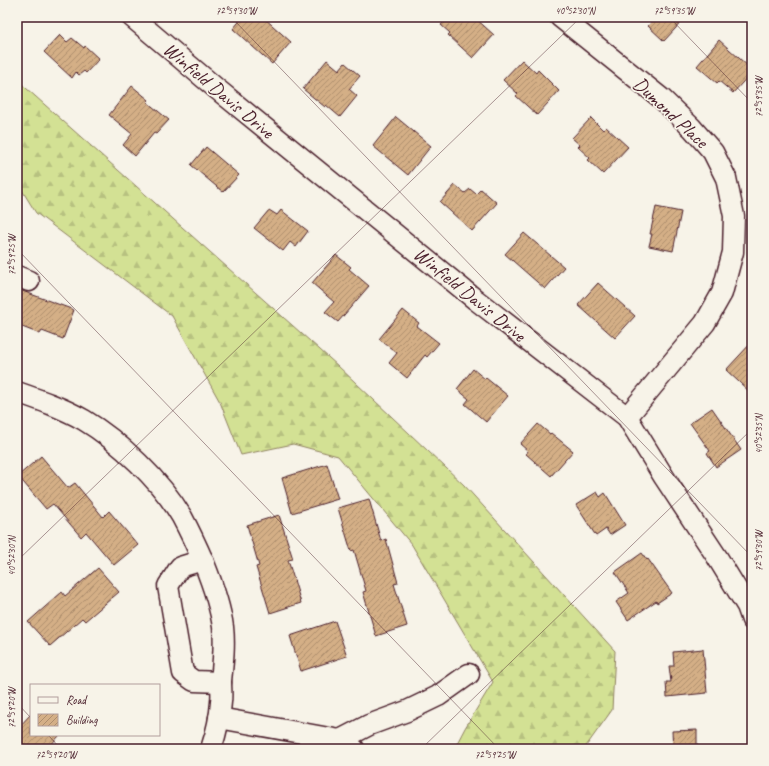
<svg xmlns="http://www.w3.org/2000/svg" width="769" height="766" viewBox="0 0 769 766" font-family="Caveat,sans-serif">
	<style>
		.forest { fill: url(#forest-firs); stroke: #8e8060 }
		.building { fill: url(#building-hatch); stroke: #4a1f2b }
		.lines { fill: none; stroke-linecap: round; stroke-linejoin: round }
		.minor-casing { stroke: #4a1f2b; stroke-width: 23 }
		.minor { stroke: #f7f3e8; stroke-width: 20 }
		.ticks { fill: none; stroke: #4a1f2b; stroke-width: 1; stroke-opacity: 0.45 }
		.labels { text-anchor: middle; stroke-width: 3.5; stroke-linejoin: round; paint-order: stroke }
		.street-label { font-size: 20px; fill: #4a1f2b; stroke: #f7f3e8 }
		.neatline { fill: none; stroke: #4a1f2b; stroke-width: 1.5 }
		.ticks-label { font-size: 10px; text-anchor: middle; fill: #4a1f2b }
	</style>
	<defs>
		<pattern id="forest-firs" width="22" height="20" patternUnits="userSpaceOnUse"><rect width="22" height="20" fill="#d3e194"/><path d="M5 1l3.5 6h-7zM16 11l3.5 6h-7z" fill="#b7c180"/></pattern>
		<pattern id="building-hatch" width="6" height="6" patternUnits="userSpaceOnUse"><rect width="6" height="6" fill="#d4af86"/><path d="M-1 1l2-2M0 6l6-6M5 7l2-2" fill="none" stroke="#ae8e6e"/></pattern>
	</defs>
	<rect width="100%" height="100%" fill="#f7f3e8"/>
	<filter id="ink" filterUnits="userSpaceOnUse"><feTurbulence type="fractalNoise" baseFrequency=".025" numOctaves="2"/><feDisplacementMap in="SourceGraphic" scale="8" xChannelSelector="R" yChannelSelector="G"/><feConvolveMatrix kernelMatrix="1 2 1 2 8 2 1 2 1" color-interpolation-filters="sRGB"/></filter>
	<g filter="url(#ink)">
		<path class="forest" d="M 17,80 L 338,366 L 464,485 L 615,651 L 612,710 L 584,749 L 454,749 L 465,728 L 493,682 L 412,545 L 338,456 L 293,444 L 241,455 L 220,402 L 172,316 L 36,213 L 17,182 Z"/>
		<g class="building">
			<path d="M 243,17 L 263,17 L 291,42 L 272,64 L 233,29 Z"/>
			<path d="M 448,17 L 474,17 L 494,35 L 473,58 L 448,35 L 450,33 L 441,25 Z"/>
			<path d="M 656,17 L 686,17 L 664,41 L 648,26 Z"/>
			<path d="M 60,35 L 67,42 L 72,38 L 84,48 L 85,46 L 99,59 L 86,73 L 84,71 L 79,75 L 76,72 L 72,78 L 44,52 Z"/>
			<path d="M 719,40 L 749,67 L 747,70 L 751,73 L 733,93 L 719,81 L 717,83 L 697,66 Z"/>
			<path d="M 327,60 L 339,70 L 345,63 L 360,76 L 349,89 L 357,96 L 340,117 L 326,105 L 325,107 L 303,89 Z"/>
			<path d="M 522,60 L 536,73 L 538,70 L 559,91 L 537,115 L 516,96 L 518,94 L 503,80 Z"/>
			<path d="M 132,86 L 149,100 L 147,102 L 169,120 L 156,134 L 154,133 L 135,156 L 123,145 L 132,134 L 109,115 Z"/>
			<path d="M 396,117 L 431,146 L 408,175 L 373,146 Z"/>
			<path d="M 591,118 L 603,130 L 606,127 L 628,147 L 603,174 L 588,160 L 590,158 L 578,147 L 580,145 L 572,138 Z"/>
			<path d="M 206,147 L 239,175 L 223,192 L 191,165 Z"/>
			<path d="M 455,185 L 465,193 L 470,189 L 476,194 L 481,189 L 497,203 L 472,231 L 440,202 Z"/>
			<path d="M 656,207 L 681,212 L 673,251 L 649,246 L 652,234 L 650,234 Z"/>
			<path d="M 269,210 L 277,215 L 281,210 L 308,231 L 296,247 L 290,242 L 283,251 L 254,228 Z"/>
			<path d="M 524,233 L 564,267 L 545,289 L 505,254 Z"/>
			<path d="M 336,255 L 351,267 L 349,269 L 369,286 L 338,322 L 325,312 L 334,302 L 312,283 Z"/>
			<path d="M 598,283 L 635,316 L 615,338 L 578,305 Z"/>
			<path d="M 17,289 L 74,310 L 63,339 L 42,331 L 40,334 L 17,325 Z"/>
			<path d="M 403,310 L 419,323 L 417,326 L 439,343 L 427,357 L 425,355 L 407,378 L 389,363 L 397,353 L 379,339 Z"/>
			<path d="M 752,342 L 752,394 L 726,370 Z"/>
			<path d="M 473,369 L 485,379 L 486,378 L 508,396 L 486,422 L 465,404 L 469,399 L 457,389 Z"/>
			<path d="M 712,408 L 741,450 L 716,467 L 707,453 L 710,451 L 690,423 Z"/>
			<path d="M 538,424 L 550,434 L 551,433 L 573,451 L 551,476 L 526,454 L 528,451 L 520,444 Z"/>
			<path d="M 41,456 L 68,488 L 75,483 L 103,517 L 109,511 L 138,545 L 114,565 L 86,532 L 81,537 L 53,504 L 46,509 L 18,476 Z"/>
			<path d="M 327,464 L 338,499 L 292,513 L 282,478 Z"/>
			<path d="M 597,492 L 600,497 L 605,493 L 625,525 L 610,535 L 606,529 L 596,536 L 576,505 Z"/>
			<path d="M 369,499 L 381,541 L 386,539 L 398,583 L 394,584 L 407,626 L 376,636 L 363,592 L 366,591 L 354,550 L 351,551 L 338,508 Z"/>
			<path d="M 279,515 L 293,559 L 288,560 L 301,603 L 270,613 L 256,567 L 259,566 L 247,525 Z"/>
			<path d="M 642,553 L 647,560 L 648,559 L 672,593 L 657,603 L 656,601 L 628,620 L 616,602 L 629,593 L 615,572 Z"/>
			<path d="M 98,568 L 119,592 L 85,621 L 82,618 L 50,646 L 28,622 L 62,592 L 65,596 Z"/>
			<path d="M 335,621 L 347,656 L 301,671 L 290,636 Z"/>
			<path d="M 703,649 L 707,693 L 667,697 L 666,682 L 671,682 L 669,666 L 674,666 L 673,652 Z"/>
			<path d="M 31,714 L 31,735 L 60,735 L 47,749 L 17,749 L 17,729 Z"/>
			<path d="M 697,730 L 697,749 L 673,749 L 672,731 Z"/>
		</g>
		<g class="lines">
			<defs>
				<g id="minor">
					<path d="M 132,17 L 217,89 L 476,300 L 627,417 L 664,477 L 717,557 L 747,606 L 752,620"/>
					<path d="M 560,17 L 661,98 L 692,128 L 713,152 L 726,178 L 734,216 L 733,252 L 722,293 L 705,323 L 627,417"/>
					<path d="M 17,276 L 29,281"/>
					<path d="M 17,392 C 40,400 63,408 84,420 C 119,441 161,481 182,517 C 190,532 197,547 204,563 C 212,583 220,605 223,627 C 225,645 223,662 221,681 C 221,688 222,695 221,702 C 220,718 216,734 211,749"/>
					<path d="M 203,560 L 180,567 L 168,586 L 183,673 L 194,681 L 221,682"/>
					<path d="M 219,718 L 340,740 L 354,749"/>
					<path d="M 340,740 L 369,725 L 407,711 L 438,696 L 469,674"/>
				</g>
			</defs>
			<use href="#minor" class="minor-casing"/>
			<use href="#minor" class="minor"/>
		</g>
	</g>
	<path class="ticks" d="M 231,17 L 752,557M 669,17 L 752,103M 17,249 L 499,749M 17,561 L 581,17M 17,703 L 31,718M 48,735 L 61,749M 421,749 L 752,429"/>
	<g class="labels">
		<g class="street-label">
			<text transform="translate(219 90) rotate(40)" y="7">Winfield Davis Drive</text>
			<text transform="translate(671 112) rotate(43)" y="7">Dumond Place</text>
			<text transform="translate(470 294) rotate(39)" y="7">Winfield Davis Drive</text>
		</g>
	</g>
	<rect width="769" height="766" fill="none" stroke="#f7f3e8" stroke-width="44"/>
	<rect x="30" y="684" width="130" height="52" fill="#f7f3e8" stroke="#b29e9c"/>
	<rect x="38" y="697" width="20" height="6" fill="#f7f3e8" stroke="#b29e9c"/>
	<text x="66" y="704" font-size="12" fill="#4a1f2b">Road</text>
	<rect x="38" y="714" width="20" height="12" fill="url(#building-hatch)" stroke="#b29e9c"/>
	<text x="66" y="724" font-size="12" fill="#4a1f2b">Building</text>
	<rect x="22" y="22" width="725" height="722" class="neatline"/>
	<g class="ticks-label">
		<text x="236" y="14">72°59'30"W</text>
		<text x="575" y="14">40°52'30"N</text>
		<text x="674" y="14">72°59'35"W</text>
		<text transform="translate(758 97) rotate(-90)" y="4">72°59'35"W</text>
		<text transform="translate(11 255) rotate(-90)" y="4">72°59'25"W</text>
		<text transform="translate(758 434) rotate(-90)" y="4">40°52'35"N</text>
		<text transform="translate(758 551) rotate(-90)" y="4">72°59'30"W</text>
		<text transform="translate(11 556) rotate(-90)" y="4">40°52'30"N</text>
		<text transform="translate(11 708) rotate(-90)" y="4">72°59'20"W</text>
		<text x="56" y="758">72°59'20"W</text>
		<text x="495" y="758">72°59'25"W</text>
	</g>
</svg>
